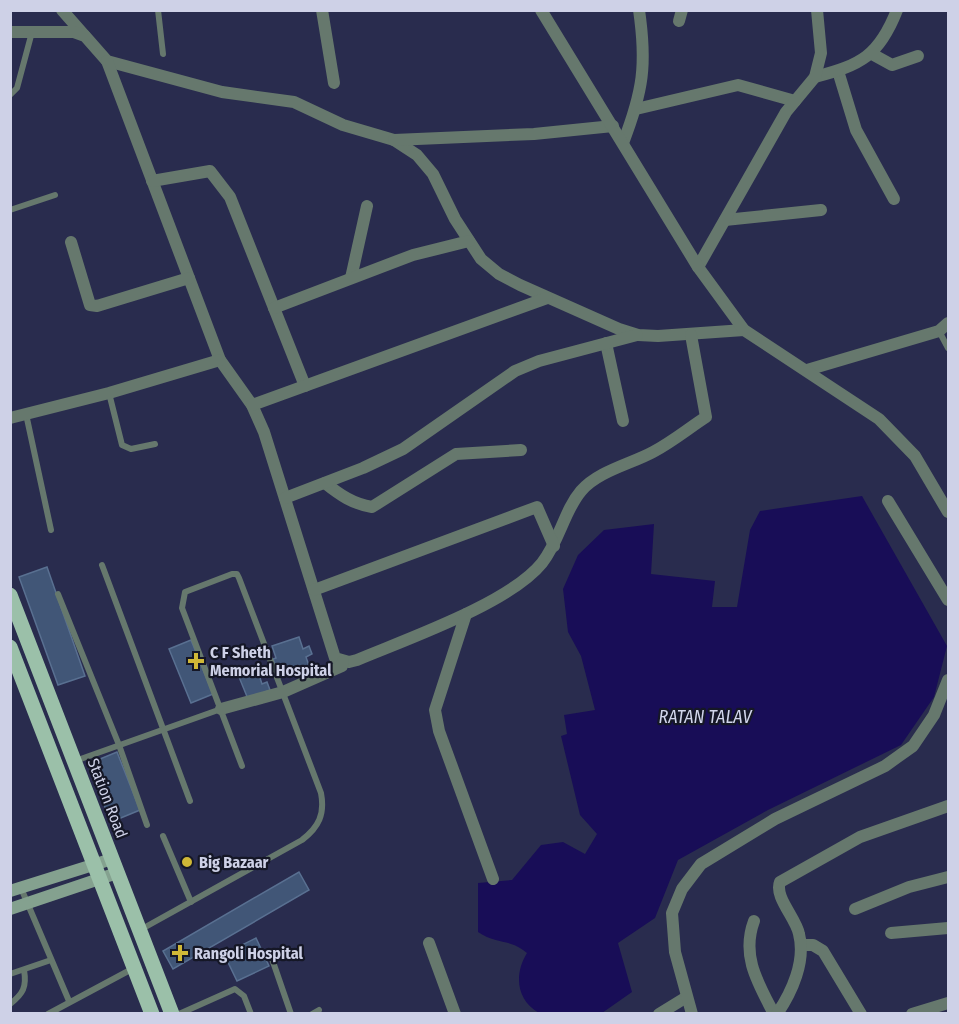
<svg xmlns="http://www.w3.org/2000/svg" width="959" height="1024" viewBox="0 0 959 1024" font-family="'Fira Sans Condensed',sans-serif">
	<style>
		.water { fill: #180d57 }
		.building { fill: #415677; stroke: #597091; stroke-width: 1.5 }
		.lines { fill: none; stroke-linecap: round; stroke-linejoin: round }
		.service { stroke: #66786d; stroke-width: 6 }
		.minor { stroke: #66786d; stroke-width: 12 }
		.tertiary { stroke: #66786d; stroke-width: 12 }
		.secondary { stroke: #84a18f; stroke-width: 12 }
		.primary { stroke: #9bc0a9; stroke-width: 15 }
		.poi-dot { fill: #d0b837; stroke: #151726; stroke-width: 2 }
		.labels { text-anchor: middle; stroke-width: 4.5; stroke-linejoin: round; paint-order: stroke }
		.poi-label { font-size: 16px; font-weight: bold; fill: #ced1e7; stroke: #151726; text-anchor: start }
		.street-label { font-size: 16px; fill: #ced1e7; stroke: #151726 }
		.water-label { font-size: 18px; font-style: italic; fill: #d1d5eb; stroke: #151726 }
	</style>
	<rect width="100%" height="100%" fill="#292c4e"/>
	<path class="water" d="M 862,496 L 947,646 L 934,697 L 901,745 L 768,810 L 678,860 L 655,918 L 618,943 L 632,992 L 602,1013 L 539,1013 C 516,1000 514,974 527,953 C 509,938 497,945 478,932 L 478,883 L 512,880 L 541,845 L 563,842 L 585,854 L 597,834 L 580,815 L 561,736 L 567,734 L 564,715 L 595,710 L 581,656 L 568,632 L 563,589 L 578,555 L 604,530 L 654,524 L 651,574 L 715,581 L 712,607 L 737,607 L 750,530 L 760,511 Z"/>
	<g class="building">
		<path d="M 47,567 L 85,676 L 58,685 L 19,577 Z"/>
		<path d="M 299,637 L 303,649 L 309,646 L 312,654 L 306,657 L 309,666 L 282,675 L 279,666 L 276,667 L 273,659 L 276,658 L 272,646 Z"/>
		<path d="M 191,640 L 213,694 L 191,703 L 169,649 Z"/>
		<path d="M 260,668 L 263,674 L 259,675 L 262,684 L 267,682 L 270,690 L 248,699 L 239,677 Z"/>
		<path d="M 117,752 L 140,810 L 111,822 L 88,764 Z"/>
		<path d="M 299,872 L 309,890 L 173,969 L 163,951 Z"/>
		<path d="M 256,938 L 269,966 L 237,981 L 224,954 Z"/>
	</g>
	<g class="lines">
		<g class="service">
			<path d="M 158,10 L 163,54"/>
			<path d="M 10,95 L 17,88 L 32,32"/>
			<path d="M 10,210 L 55,195"/>
			<path d="M 939,331 L 948,348"/>
			<path d="M 109,393 L 122,445 L 131,449 L 155,444"/>
			<path d="M 26,414 L 51,530"/>
			<path d="M 102,565 L 190,801"/>
			<path d="M 58,594 L 119,745 L 147,825"/>
			<path d="M 75,761 L 221,709"/>
			<path d="M 163,836 L 191,902"/>
			<path d="M 21,888 L 69,1001"/>
			<path d="M 140,930 L 302,840 C 319,827 325,814 321,793 L 239,578 L 237,574 L 232,574 L 185,592 L 182,608 L 242,766"/>
			<path d="M 271,956 L 291,1014"/>
			<path d="M 10,974 L 51,960"/>
			<path d="M 10,1004 C 23,994 27,987 24,970"/>
			<path d="M 48,1014 L 132,969"/>
			<path d="M 179,1014 L 235,989 L 244,996 L 251,1014"/>
			<path d="M 312,1014 L 319,1010"/>
		</g>
		<g class="minor">
			<path d="M 62,10 L 84,35"/>
			<path d="M 322,10 L 334,83"/>
			<path d="M 679,21 L 682,10"/>
			<path d="M 10,32 L 74,32 L 85,36 L 107,61 L 222,92 L 294,102 L 343,125 L 394,140 L 417,155 L 433,174 L 455,219 L 481,259 L 499,274 L 520,285 L 619,329 L 638,335 L 658,336 L 744,330"/>
			<path d="M 872,54 L 892,65 L 918,56"/>
			<path d="M 107,61 L 220,360 L 252,405 L 264,432 L 335,658 L 349,662 L 357,660 C 407,639 510,603 542,563 C 560,540 564,511 581,491 C 598,471 631,464 653,452 C 672,442 689,428 706,417 L 691,335"/>
			<path d="M 838,71 L 856,130 L 894,199"/>
			<path d="M 815,77 C 861,65 879,56 897,10"/>
			<path d="M 636,109 L 738,85 L 795,101"/>
			<path d="M 394,140 L 534,134 L 613,126"/>
			<path d="M 623,143 C 643,91 647,65 639,10"/>
			<path d="M 152,181 L 210,171 L 230,197 L 305,386"/>
			<path d="M 725,220 L 821,210"/>
			<path d="M 71,242 L 90,305 L 97,306 L 189,278"/>
			<path d="M 698,267 L 786,112 L 815,77 L 821,53 L 817,10"/>
			<path d="M 351,278 L 367,206"/>
			<path d="M 274,308 L 413,255 L 469,241"/>
			<path d="M 606,343 L 623,421"/>
			<path d="M 807,370 L 939,331 L 948,323"/>
			<path d="M 252,405 L 547,298"/>
			<path d="M 10,418 L 109,393 L 220,360"/>
			<path d="M 325,483 C 340,495 353,504 372,507 L 456,454 L 521,450"/>
			<path d="M 285,498 L 363,468 L 403,449 L 515,371 L 539,361 L 637,335"/>
			<path d="M 888,501 L 948,600"/>
			<path d="M 314,590 L 537,507 L 554,546"/>
			<path d="M 466,614 L 435,710 L 439,731 L 493,879"/>
			<path d="M 221,709 L 283,692 L 342,666 L 343,661"/>
			<path d="M 855,909 L 909,887 L 948,877"/>
			<path d="M 754,921 C 741,956 758,983 774,1014"/>
			<path d="M 891,933 L 948,928"/>
			<path d="M 429,943 L 455,1014"/>
			<path d="M 801,945 L 813,945 L 823,951 L 861,1014"/>
			<path d="M 659,1014 L 685,998"/>
			<path d="M 692,1014 L 675,952 L 672,913 L 682,889 L 701,864 L 775,819 L 885,766 L 913,746 L 934,715 L 948,680"/>
			<path d="M 777,1014 C 792,992 806,961 799,934 C 796,918 774,897 780,882 L 860,837 L 948,806"/>
			<path d="M 912,1014 L 948,1003"/>
		</g>
		<path class="tertiary" d="M 541,10 L 698,267 L 744,330 L 879,419 L 915,456 L 948,512"/>
		<g class="secondary">
			<path d="M 10,891 L 112,859"/>
			<path d="M 10,909 L 117,873"/>
		</g>
		<g class="primary">
			<path d="M 10,595 L 172,1014"/>
			<path d="M 10,647 L 152,1014"/>
		</g>
	</g>
	<g class="poi-dot">
		<path d="M193 652h6v6h6v6h-6v6h-6v-6h-6v-6h6z"/>
		<circle cx="187" cy="862" r="6"/>
		<path d="M177 944h6v6h6v6h-6v6h-6v-6h-6v-6h6z"/>
	</g>
	<g class="labels">
		<g class="poi-label">
			<text x="210" y="658">C F Sheth<tspan x="210" dy="18">Memorial Hospital</tspan></text>
			<text x="199" y="868">Big Bazaar</text>
			<text x="194" y="959">Rangoli Hospital</text>
		</g>
		<g class="street-label">
			<text transform="translate(108 798) rotate(69)" y="6">Station Road</text>
		</g>
		<g class="water-label">
			<text x="705" y="723">RATAN TALAV</text>
		</g>
	</g>
	<rect width="959" height="1024" fill="none" stroke="#ced1e7" stroke-width="24"/>
</svg>
